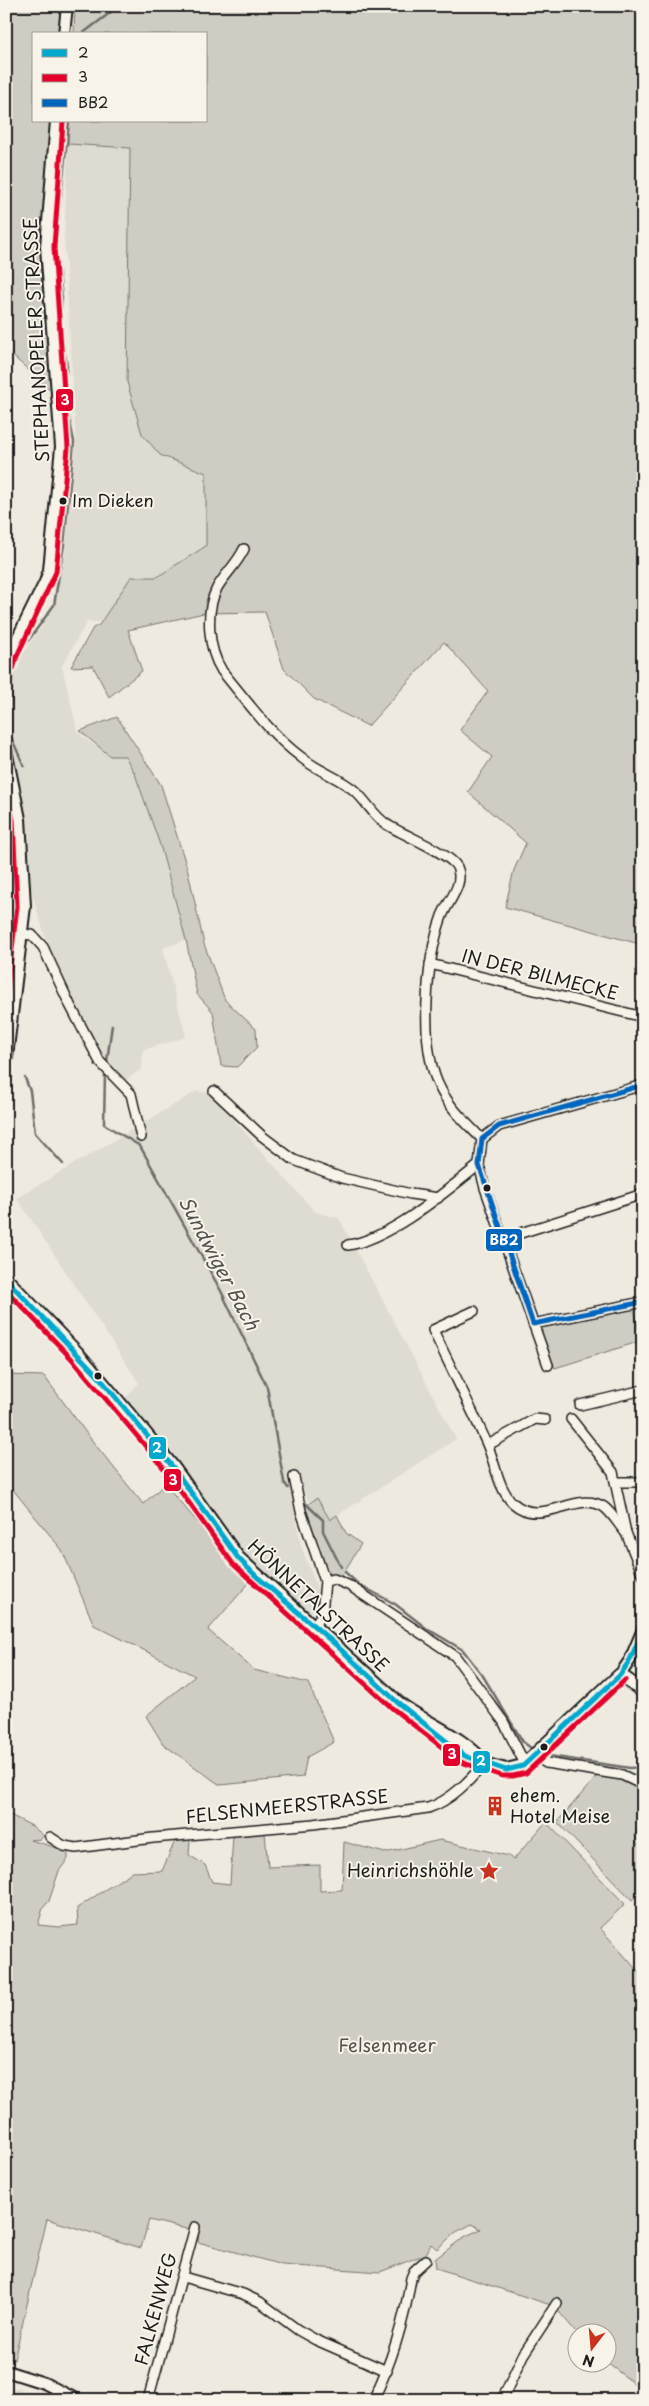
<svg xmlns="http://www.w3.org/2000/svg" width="649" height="2406" viewBox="0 0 649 2406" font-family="'Playpen Sans',sans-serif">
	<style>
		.built { fill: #dedbd1 }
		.green { fill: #cfccc3; stroke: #767470 }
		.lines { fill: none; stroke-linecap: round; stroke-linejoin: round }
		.stream { stroke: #6f6d69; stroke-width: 2.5 }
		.minor-casing { stroke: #1c1c1c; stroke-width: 12 }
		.tertiary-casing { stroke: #1c1c1c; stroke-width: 14 }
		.secondary-casing { stroke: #1c1c1c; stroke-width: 16 }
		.minor { stroke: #f7f3e8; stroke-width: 9 }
		.tertiary { stroke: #f7f3e8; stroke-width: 10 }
		.secondary { stroke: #f7f3e8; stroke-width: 12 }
		.bus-1-casing { stroke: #f7f3e8; stroke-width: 9 }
		.bus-2-casing { stroke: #f7f3e8; stroke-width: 9 }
		.bus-3-casing { stroke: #f7f3e8; stroke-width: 9 }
		.bus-1 { stroke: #00a9ce; stroke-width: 5 }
		.bus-2 { stroke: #e4002b; stroke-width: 5 }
		.bus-3 { stroke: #0065bd; stroke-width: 5 }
		.bus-dot { fill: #1c1c1c; stroke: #f7f3e8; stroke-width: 2 }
		.labels { text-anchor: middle; stroke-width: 4; stroke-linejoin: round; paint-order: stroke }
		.bus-label { font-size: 17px; fill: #1c1c1c; stroke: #f7f3e8; text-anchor: start }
		.street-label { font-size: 18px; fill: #1c1c1c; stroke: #f7f3e8 }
		.poi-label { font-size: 18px; fill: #1c1c1c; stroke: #f7f3e8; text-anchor: start }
		.park-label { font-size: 18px; fill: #52514e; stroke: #f7f3e8 }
		.water-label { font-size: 19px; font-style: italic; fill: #535250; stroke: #f7f3e8 }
		.line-badge { stroke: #f7f3e8; stroke-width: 2 }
		.badge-label { font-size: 14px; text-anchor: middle; font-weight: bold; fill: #fff }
	</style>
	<rect width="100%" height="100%" fill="#eeeae0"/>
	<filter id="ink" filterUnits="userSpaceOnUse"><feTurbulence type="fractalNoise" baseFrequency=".02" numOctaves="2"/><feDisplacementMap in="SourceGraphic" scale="10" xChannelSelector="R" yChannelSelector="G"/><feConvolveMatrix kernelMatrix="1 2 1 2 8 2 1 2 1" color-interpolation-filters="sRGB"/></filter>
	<g filter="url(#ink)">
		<g class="built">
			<path d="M 68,144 L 130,148 L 127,382 L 142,434 L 160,455 L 206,473 L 206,546 L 157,577 L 131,577 L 101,622 L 87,622 L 62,666 L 78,733 L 110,756 L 125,756 L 135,774 L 160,845 L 186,940 L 163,948 L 186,1037 L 143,1050 L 142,1069 L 126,1080 L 101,1056 L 48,947 L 29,883 L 6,878 L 6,754 L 13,753 L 11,694 L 15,669 L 21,657 L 53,609 L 65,555 L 76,443 L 64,238 Z"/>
			<path d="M 197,1091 L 210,1093 L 315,1212 L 339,1218 L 456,1439 L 330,1520 L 317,1498 L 309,1502 L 296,1477 L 289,1479 L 301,1546 L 323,1604 L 310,1613 L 244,1559 L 123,1401 L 139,1383 L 17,1198 Z"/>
			<path d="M 6,2386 L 46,2396 L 53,2400 L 6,2400 Z"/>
		</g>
		<g class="green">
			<path d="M 6,6 L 64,6 L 60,34 L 34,34 L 34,121 L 51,121 L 40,265 L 52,391 L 6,350 Z"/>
			<path d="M 75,6 L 643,6 L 643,945 L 505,907 L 514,870 L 526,843 L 468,792 L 492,757 L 460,730 L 488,691 L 444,642 L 368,726 L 314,699 L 284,669 L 265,612 L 204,613 L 128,630 L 142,671 L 109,697 L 93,666 L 71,667 L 93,628 L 99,625 L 131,577 L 157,577 L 206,546 L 206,473 L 160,455 L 142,434 L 127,382 L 130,148 L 68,144 L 69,121 L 206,121 L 206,34 L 74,34 Z"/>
			<path d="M 117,717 L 161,785 L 188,871 L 204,944 L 225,1000 L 256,1029 L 257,1047 L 237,1067 L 221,1066 L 213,1012 L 197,994 L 186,940 L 160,845 L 135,774 L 125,756 L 110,756 L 80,731 Z"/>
			<path d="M 6,878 L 16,880 L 14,929 L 6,929 Z"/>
			<path d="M 634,1309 L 641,1341 L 555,1368 L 538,1327 Z"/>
			<path d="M 6,1375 L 44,1376 L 90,1438 L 143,1504 L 165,1484 L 249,1583 L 208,1630 L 254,1670 L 308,1683 L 334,1742 L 307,1757 L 303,1777 L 220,1785 L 163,1744 L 146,1716 L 195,1676 L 94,1625 L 62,1550 L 6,1481 Z"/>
			<path d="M 317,1498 L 330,1520 L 337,1515 L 346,1533 L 361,1544 L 341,1577 L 327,1573 L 304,1507 Z"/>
			<path d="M 598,1775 L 621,1779 L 643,1790 L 643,1814 L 639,1820 L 642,1823 L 635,1834 L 637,1843 L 643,1849 L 643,1889 L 632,1900 L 557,1822 Z"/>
			<path d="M 6,1813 L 32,1826 L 44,1836 L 41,1839 L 30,1840 L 68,1851 L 68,1859 L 59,1871 L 49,1901 L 43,1908 L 38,1925 L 59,1927 L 78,1925 L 77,1908 L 132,1872 L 162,1871 L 175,1841 L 190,1839 L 189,1855 L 205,1865 L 212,1882 L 230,1884 L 233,1835 L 265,1833 L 268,1867 L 320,1865 L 320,1891 L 342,1890 L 344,1842 L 385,1853 L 440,1840 L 509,1856 L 513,1860 L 546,1822 L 625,1904 L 600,1928 L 643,1977 L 643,2390 L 607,2363 L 606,2334 L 577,2333 L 554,2306 L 436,2268 L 435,2259 L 464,2237 L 481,2229 L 472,2224 L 456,2232 L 437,2249 L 431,2244 L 426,2254 L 380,2272 L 282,2265 L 198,2242 L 199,2232 L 149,2220 L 141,2248 L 47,2219 L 14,2360 L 6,2357 Z"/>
		</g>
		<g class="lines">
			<g class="stream">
				<path d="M 82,34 L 119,6"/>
				<path d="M 24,766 L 11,737 L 10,709 L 13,667 L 18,655 L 54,605 L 64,545 L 74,442 L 64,391 L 67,366 L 60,326 L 62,298 L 56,244 L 69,121"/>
				<path d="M 107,1061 L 112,1025"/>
				<path d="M 105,1072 L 104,1124 L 140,1146 L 221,1291 L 267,1387 L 284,1482 L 288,1488"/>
				<path d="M 25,1078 L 30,1091 L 35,1133 L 63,1164"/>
				<path d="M 302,1500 L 323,1520 L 323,1531 L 341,1567"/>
				<path d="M 345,1572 L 358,1584 L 395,1604 L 426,1628 L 463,1650 L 483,1676 L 523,1742 L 531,1748"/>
				<path d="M 549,1756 L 630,1768 L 643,1767"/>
			</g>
			<defs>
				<g id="minor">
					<path d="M 244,549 C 237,564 225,574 217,588 C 205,612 208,649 222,671 C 246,700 270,734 301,757 C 317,771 339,777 355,791 C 366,801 374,816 386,824 C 401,834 450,853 457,867 C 465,884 448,901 442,916 C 426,960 418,1048 441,1090 C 450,1108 468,1125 482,1139"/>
					<path d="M 6,640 L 15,643"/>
					<path d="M 22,934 L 32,935 L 43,947 L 70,1005 L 100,1062 L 131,1094 L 141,1137"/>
					<path d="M 430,964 L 643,1017"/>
					<path d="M 214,1091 L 262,1136 L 294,1160 L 342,1178 L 411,1194 L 438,1198"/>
					<path d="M 502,1239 L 643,1194"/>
					<path d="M 348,1245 C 390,1239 445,1192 479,1165"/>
					<path d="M 474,1311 L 433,1330 C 451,1368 470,1405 487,1444 C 495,1462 498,1489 513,1503 C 542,1529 577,1489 604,1507 C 612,1513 619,1525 626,1533"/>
					<path d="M 533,1324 L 643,1302"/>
					<path d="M 548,1365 L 485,1188 L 479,1165 L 482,1139 L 499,1126 L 643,1085"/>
					<path d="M 580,1405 L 643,1390"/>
					<path d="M 571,1419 L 613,1472 L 626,1533 L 643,1575"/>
					<path d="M 488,1445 L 535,1419 L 545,1420"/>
					<path d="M 294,1477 L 301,1511 L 325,1581 L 322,1614 L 314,1626"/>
					<path d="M 616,1482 L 643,1482"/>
					<path d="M 325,1581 L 334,1579 L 350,1586 L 455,1656 L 503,1721 L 525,1764"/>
					<path d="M 535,1756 L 546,1763 L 622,1775 L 643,1785"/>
					<path d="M 50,1837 L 64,1846 L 76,1848 L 153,1838 L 313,1824 L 428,1808 C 450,1801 471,1780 484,1763"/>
					<path d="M 183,2277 L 243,2294 L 260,2302 L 298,2330 L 316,2340 L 387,2371"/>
					<path d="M 148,2400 L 195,2227"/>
					<path d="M 373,2400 C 393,2360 404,2322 411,2278 L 414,2271 L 426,2260"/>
					<path d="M 502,2400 L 523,2355 L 557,2303"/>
				</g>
				<g id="tertiary">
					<path d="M 64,34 L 67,6"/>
					<path d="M 6,667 L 10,653 L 45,582 L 49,570 L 61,447 L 46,247 L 56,121"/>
					<path d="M 6,750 L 20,819 L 25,906 L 6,1065"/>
					<path d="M 620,1675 L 630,1660 L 643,1629"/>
					<path d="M 6,2371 L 44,2383 L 78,2400"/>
				</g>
				<g id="secondary">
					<path d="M 6,1279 L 77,1353 L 143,1431 L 172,1466 L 238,1558 L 397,1702 C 424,1723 464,1737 484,1763"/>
					<path d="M 476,1762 L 506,1770 L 523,1766 L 620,1675 L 643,1691"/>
				</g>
			</defs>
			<use href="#minor" class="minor-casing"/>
			<use href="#tertiary" class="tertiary-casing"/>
			<use href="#secondary" class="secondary-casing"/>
			<use href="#minor" class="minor"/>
			<use href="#tertiary" class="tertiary"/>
			<use href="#secondary" class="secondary"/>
			<defs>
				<path id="bus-1" d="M 6,1279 L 99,1377 L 172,1466 L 238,1558 L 255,1575 L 336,1645 L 397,1702 L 465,1756 L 506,1770 L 523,1766 L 620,1675 L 630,1660 L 643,1630"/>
				<g id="bus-2">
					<path d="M 13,669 L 17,656 L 56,572 L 68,448 L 54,247 L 63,122"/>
					<path d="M 6,789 L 13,820 L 17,906 L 6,1000"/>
					<path d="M 6,1290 L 71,1358 L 137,1436 L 166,1471 L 233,1564 L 392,1708 L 461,1762 L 502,1776 L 513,1776 L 526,1773 L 625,1680"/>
				</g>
				<path id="bus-3" d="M 643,1085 L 499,1126 L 482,1139 L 479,1165 L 533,1324 L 643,1302"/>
			</defs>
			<use href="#bus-1" class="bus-1-casing"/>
			<use href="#bus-2" class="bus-2-casing"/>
			<use href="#bus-3" class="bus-3-casing"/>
			<use href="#bus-1" class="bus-1"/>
			<use href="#bus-2" class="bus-2"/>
			<use href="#bus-3" class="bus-3"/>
		</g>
	</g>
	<defs>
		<symbol id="building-bare" viewBox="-9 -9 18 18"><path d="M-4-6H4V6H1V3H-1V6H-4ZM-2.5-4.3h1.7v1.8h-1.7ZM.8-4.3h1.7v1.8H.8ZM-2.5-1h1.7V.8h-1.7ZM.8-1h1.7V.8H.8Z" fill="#c8321e" stroke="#f7f3e8" stroke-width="2.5" paint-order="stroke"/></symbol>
		<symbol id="sight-bare" viewBox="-9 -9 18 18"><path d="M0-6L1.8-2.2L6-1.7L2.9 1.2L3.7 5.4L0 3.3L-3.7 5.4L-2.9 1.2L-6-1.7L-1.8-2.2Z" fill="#c8321e" stroke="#f7f3e8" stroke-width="2.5" paint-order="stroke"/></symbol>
	</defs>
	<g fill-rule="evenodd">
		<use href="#building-bare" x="481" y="1792" width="28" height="28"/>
		<use href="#sight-bare" x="475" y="1857" width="28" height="28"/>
	</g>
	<g class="bus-dot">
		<circle cx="63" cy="501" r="4.5"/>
		<circle cx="487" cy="1188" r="4.5"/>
		<circle cx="98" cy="1376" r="4.5"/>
		<circle cx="544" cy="1747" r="4.5"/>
	</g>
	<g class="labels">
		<g class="bus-label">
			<text x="72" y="507">Im Dieken</text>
		</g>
		<g class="street-label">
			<text transform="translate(37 340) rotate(-93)" y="6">STEPHANOPELER STRASSE</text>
			<text transform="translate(540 975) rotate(14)" y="6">IN DER BILMECKE</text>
			<text transform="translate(318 1606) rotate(43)" y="6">HÖNNETALSTRASSE</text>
			<text transform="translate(287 1807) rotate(-6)" y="6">FELSENMEERSTRASSE</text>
			<text transform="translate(156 2309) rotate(-75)" y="6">FALKENWEG</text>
		</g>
		<g class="poi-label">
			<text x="510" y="1802">ehem.<tspan x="510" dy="21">Hotel Meise</tspan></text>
			<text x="474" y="1877" text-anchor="end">Heinrichshöhle</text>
		</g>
		<g class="park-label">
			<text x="387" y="2052">Felsenmeer</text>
		</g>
		<g class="water-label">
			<text transform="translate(219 1263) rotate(62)" y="7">Sundwiger Bach</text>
		</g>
	</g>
	<g class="line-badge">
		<rect x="55" y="388" width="19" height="24" rx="5" fill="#e4002b"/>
		<rect x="485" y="1228" width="38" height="24" rx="5" fill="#0065bd"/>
		<rect x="148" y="1436" width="19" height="24" rx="5" fill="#00a9ce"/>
		<rect x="163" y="1468" width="19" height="24" rx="5" fill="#e4002b"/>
		<rect x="442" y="1743" width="19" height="24" rx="5" fill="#e4002b"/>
		<rect x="472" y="1750" width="19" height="24" rx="5" fill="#00a9ce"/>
	</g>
	<g class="badge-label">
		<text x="65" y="405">3</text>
		<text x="504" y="1245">BB2</text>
		<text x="157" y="1453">2</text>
		<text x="173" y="1485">3</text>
		<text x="452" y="1759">3</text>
		<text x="481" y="1766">2</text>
	</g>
	<rect width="649" height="2406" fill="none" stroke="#f7f3e8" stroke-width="25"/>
	<rect x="12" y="12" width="624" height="2381" fill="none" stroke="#1c1c1c" stroke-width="2" filter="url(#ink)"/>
	<rect x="32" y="32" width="175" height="90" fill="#f7f3e8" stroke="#9f9d96"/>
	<rect x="42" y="49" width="25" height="8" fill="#00a9ce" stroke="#9f9d96"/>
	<text x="78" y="58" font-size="15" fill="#1c1c1c">2</text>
	<rect x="42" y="74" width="25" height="8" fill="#e4002b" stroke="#9f9d96"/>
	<text x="78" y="82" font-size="15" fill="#1c1c1c">3</text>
	<rect x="42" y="99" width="25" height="8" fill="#0065bd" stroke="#9f9d96"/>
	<text x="78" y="108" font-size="15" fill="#1c1c1c">BB2</text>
	<g transform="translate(592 2348) rotate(196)"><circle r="24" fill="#f7f3e8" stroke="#9f9d96"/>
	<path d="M0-4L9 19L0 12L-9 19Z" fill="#c8321e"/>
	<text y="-8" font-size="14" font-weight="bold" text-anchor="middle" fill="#1c1c1c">N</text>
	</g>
</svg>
